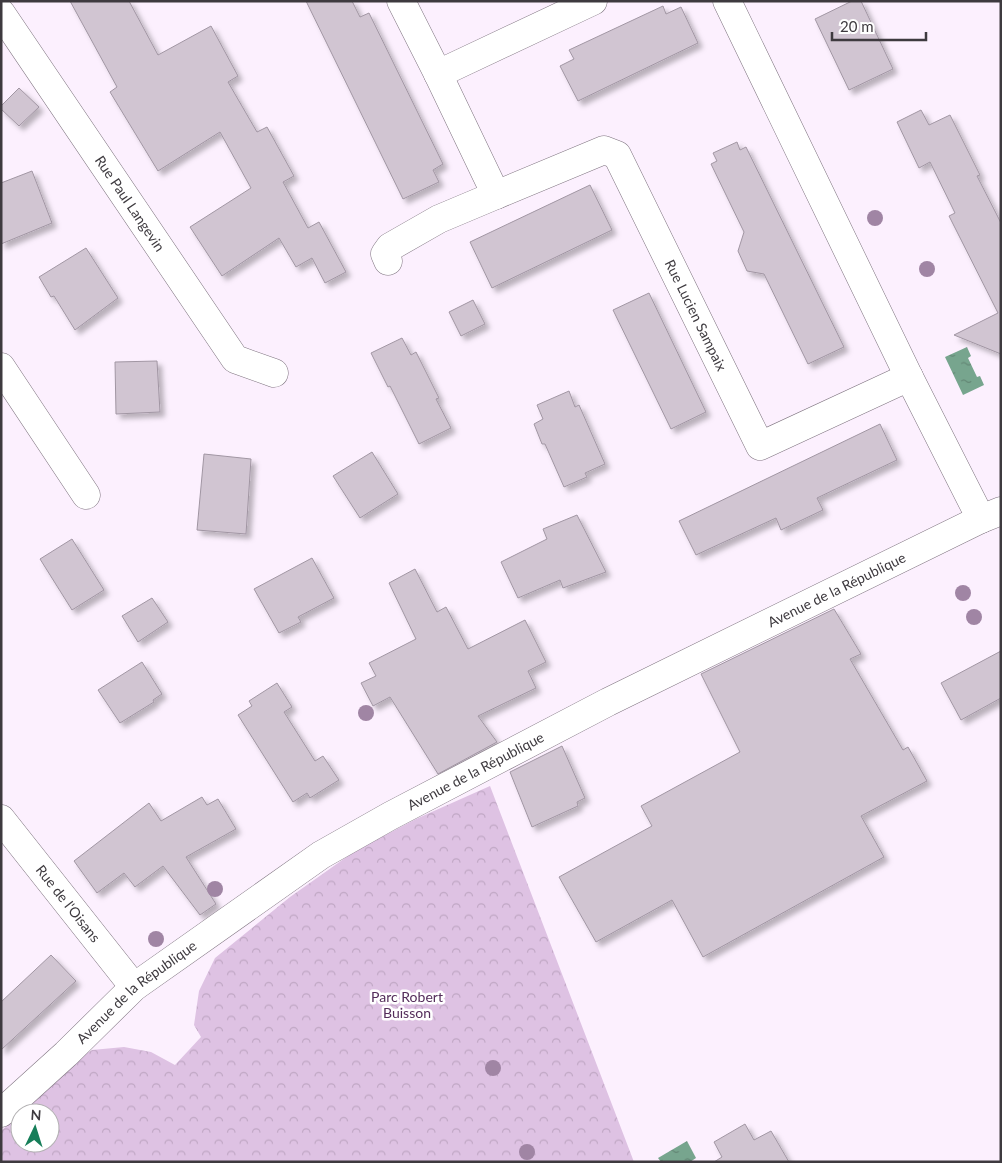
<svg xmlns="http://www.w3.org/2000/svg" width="1002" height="1163" viewBox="0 0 1002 1163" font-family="Lato,sans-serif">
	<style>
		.park { fill: url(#park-crowns) }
		.water { fill: url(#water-ripples) }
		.building { fill: #d1c5d2; stroke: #a196a3; filter: url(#shadow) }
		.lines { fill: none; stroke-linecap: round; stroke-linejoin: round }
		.minor-casing { stroke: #7e737f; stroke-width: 29 }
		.tertiary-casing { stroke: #7e737f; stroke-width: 29 }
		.minor { stroke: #fff; stroke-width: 28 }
		.tertiary { stroke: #fff; stroke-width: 28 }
		.tree { fill: #a085a4 }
		.labels { text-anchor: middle; stroke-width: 5; stroke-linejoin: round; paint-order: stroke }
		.street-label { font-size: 14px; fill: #3e3a3f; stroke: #fff }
		.park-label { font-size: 14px; fill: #542d5b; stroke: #fff }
	</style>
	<defs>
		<pattern id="park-crowns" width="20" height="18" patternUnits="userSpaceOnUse" patternTransform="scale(1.25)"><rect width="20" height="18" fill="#dec2e3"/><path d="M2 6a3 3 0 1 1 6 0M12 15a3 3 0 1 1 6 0" fill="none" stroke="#c0a7c4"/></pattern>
		<pattern id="water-ripples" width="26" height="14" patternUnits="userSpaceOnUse" patternTransform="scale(1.25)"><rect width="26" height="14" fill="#77a58e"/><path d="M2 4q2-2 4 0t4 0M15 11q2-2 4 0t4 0" fill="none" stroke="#638775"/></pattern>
		<filter id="shadow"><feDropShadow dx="4.5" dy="4.5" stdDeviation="2.5" flood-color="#0004"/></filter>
	</defs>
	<rect width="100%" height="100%" fill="#fcf0fe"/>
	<path class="park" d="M 490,786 L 634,1162 L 1,1162 L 1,1131 L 20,1113 L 20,1143 L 50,1143 L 50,1113 L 20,1113 L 69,1065 L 92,1050 L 124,1047 L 151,1052 L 175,1065 L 201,1037 L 194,1025 L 199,991 L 215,958 L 290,897 L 355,851 L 416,819 Z"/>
	<g class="water">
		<path d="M 967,347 L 971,356 L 968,358 L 977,377 L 980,376 L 984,385 L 963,395 L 945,357 Z"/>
		<path d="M 687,1141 L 696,1158 L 690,1162 L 661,1162 L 658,1158 Z"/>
	</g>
	<g class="building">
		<path d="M 70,1 L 129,1 L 158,55 L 211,26 L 238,76 L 228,82 L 257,132 L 267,127 L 294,176 L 283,182 L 308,228 L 319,222 L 346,272 L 325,283 L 312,258 L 296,267 L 279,238 L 222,276 L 190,227 L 251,188 L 220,132 L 158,171 L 110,92 L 117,87 Z"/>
		<path d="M 306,1 L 352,1 L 360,17 L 369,13 L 443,164 L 433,170 L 439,182 L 403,199 Z"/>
		<path d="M 852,1 L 861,1 L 893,69 L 849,90 L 815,19 Z"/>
		<path d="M 663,6 L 666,14 L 681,7 L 698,43 L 578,101 L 560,66 L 574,59 L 569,50 Z"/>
		<path d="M 19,88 L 39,107 L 19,126 L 1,109 L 1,106 Z"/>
		<path d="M 921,110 L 929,125 L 950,115 L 980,175 L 977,176 L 1001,223 L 1001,354 L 954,335 L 998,313 L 949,216 L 955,213 L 930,162 L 919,168 L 897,122 Z"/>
		<path d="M 737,142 L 740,150 L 746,147 L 844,347 L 808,364 L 764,274 L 747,271 L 738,251 L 744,232 L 711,164 L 717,161 L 713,153 Z"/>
		<path d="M 32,171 L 52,223 L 1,244 L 1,183 Z"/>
		<path d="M 590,185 L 612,230 L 492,288 L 470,242 Z"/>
		<path d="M 86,248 L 118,298 L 75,330 L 54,296 L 51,297 L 39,277 Z"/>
		<path d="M 649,293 L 706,412 L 671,429 L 613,310 Z"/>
		<path d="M 473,300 L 485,324 L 461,336 L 449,312 Z"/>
		<path d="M 402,338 L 411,355 L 416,352 L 439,398 L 436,399 L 451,428 L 419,444 L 390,386 L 388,387 L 371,353 Z"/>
		<path d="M 157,361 L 160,412 L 116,414 L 115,362 Z"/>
		<path d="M 569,391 L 575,407 L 579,405 L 605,464 L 585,473 L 587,477 L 564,487 L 545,444 L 542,444 L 534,424 L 543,419 L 537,405 Z"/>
		<path d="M 880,424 L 897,460 L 817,498 L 823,510 L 781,530 L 776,518 L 696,555 L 679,521 Z"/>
		<path d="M 372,452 L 398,494 L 360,518 L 333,476 Z"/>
		<path d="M 204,454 L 251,459 L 246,534 L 197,530 Z"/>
		<path d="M 577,515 L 606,572 L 563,588 L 560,580 L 518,598 L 501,562 L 547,539 L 543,529 Z"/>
		<path d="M 72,539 L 104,590 L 72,610 L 40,559 Z"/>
		<path d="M 312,558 L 334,598 L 298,617 L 301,622 L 279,633 L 254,589 Z"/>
		<path d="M 415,569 L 437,612 L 446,607 L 468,649 L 525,620 L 546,662 L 528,671 L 536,688 L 478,716 L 497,742 L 438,774 L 390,697 L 373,706 L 361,683 L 376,676 L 369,663 L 416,639 L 389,583 Z"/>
		<path d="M 152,598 L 168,622 L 138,642 L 122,616 Z"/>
		<path d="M 834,609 L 861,654 L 850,659 L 903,750 L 908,747 L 927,781 L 861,816 L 884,857 L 703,957 L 672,900 L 596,942 L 559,877 L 652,826 L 641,806 L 740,752 L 701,674 Z"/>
		<path d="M 1001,651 L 1001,698 L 961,720 L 941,683 Z"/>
		<path d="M 142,662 L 162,694 L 153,700 L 154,702 L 120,723 L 98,690 Z"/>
		<path d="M 277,683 L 292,707 L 284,712 L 315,761 L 323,756 L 339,780 L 310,798 L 307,793 L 293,802 L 238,715 L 252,706 L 249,701 Z"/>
		<path d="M 562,746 L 585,798 L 577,802 L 578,806 L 532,827 L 510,772 Z"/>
		<path d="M 202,797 L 207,805 L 218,799 L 236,829 L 186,857 L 216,904 L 200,915 L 163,866 L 135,887 L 124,873 L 97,893 L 74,861 L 149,803 L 161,821 Z"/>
		<path d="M 51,955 L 76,981 L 1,1050 L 1,1002 Z"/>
		<path d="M 745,1124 L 754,1140 L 771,1131 L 789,1162 L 714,1162 L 722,1157 L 714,1142 Z"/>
	</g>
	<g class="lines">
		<defs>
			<g id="minor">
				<path d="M 401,1 L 438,74"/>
				<path id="s1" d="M 593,1 L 438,74 L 496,195 L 604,150 L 617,155 L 760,446 L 909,377"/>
				<path d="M 727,1 L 909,377 L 981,519"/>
				<path id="s2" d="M 1,13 L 235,359 L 274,373"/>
				<path d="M 388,261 L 385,254 L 390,247 L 439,219 L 496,195"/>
				<path d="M 1,367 L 86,495"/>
				<path id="s3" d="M 1,819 L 134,987"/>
			</g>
			<g id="tertiary">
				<path id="s4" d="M 1,1113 L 66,1054 L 134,987 L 321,855 L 390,816 L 608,702 L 981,519 L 1001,511"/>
			</g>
		</defs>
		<use href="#minor" class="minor-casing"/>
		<use href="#tertiary" class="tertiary-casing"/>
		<use href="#minor" class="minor"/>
		<use href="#tertiary" class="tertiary"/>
	</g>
	<g class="tree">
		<circle cx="875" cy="218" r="8"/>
		<circle cx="927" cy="269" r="8"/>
		<circle cx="963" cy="593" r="8"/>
		<circle cx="974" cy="617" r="8"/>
		<circle cx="366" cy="713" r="8"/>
		<circle cx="215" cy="889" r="8"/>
		<circle cx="156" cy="939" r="8"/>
		<circle cx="493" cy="1068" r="8"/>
		<circle cx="527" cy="1152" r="8"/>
	</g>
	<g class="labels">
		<g class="street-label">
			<text dy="5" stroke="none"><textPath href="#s2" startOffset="230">Rue Paul Langevin</textPath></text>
			<text dy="5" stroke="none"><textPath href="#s1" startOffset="615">Rue Lucien Sampaix</textPath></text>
			<text dy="5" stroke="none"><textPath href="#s4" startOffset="992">Avenue de la République</textPath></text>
			<text dy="5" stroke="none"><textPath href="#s4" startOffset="588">Avenue de la République</textPath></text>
			<text dy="5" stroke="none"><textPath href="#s3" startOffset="108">Rue de l'Oisans</textPath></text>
			<text dy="5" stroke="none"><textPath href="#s4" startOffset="182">Avenue de la République</textPath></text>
		</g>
		<g class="park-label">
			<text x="407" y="1002">Parc Robert<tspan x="407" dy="16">Buisson</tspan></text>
		</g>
	</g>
	<rect width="1002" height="1163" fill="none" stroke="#3e3a3f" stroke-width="5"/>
	<g transform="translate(35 1128) rotate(4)"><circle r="24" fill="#ffffff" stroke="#b2b0b2"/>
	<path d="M0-4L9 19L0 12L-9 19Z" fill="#167e59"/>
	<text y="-8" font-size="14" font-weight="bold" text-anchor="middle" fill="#3e3a3f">N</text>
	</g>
	<path d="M832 32v8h94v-8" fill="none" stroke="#3e3a3f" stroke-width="2.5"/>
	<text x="840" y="32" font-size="15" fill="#3e3a3f" stroke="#ffffff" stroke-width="4" paint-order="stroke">20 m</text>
</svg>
